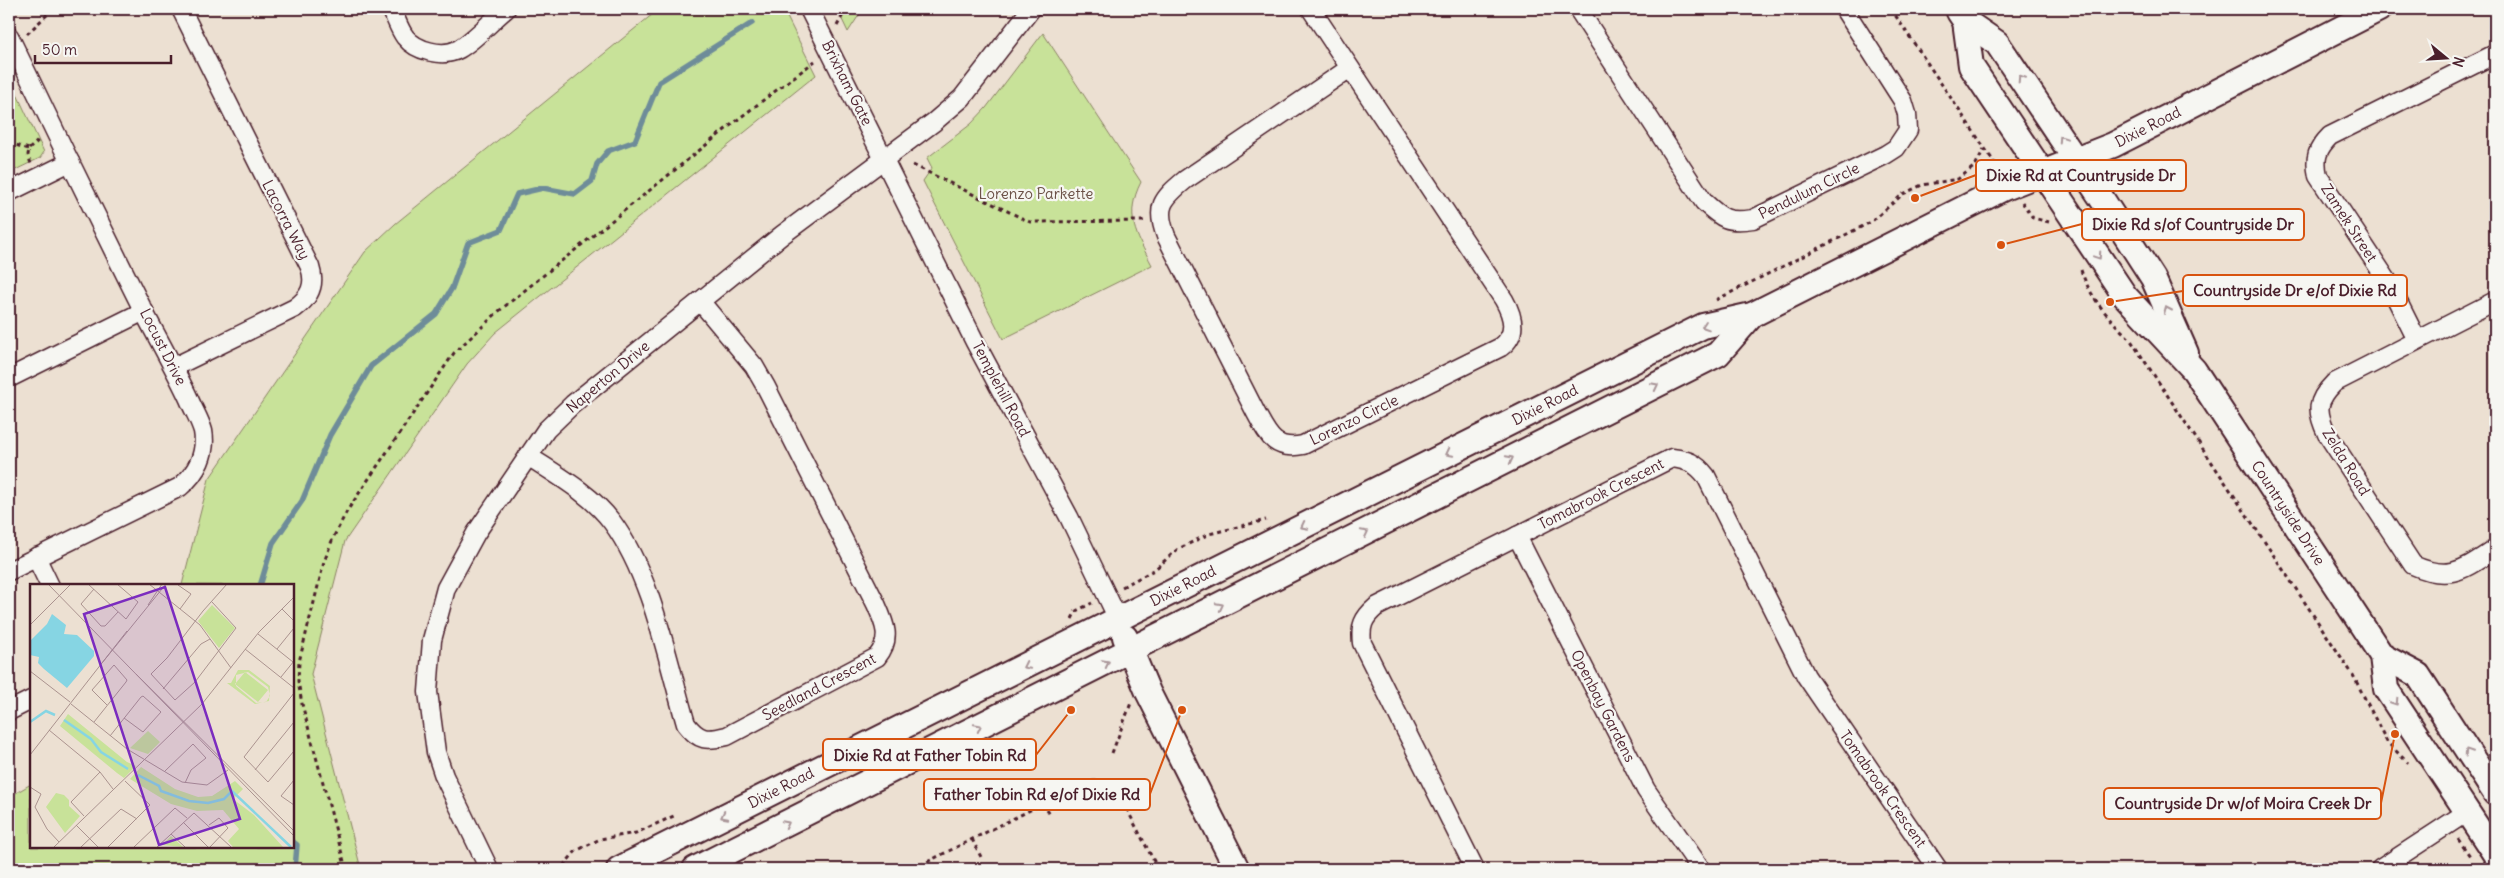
<svg xmlns="http://www.w3.org/2000/svg" width="2504" height="878" viewBox="0 0 2504 878" font-family="Delius,sans-serif">
	<style>
		.green { fill: #c8e299; stroke: #898062 }
		.lines { fill: none; stroke-linecap: round; stroke-linejoin: round }
		.stream { stroke: #6e8c99; stroke-width: 5.5 }
		.street-casing { stroke: #4a1f2b; stroke-width: 21 }
		.secondary-casing { stroke: #4a1f2b; stroke-width: 28 }
		.path { stroke: #4a1f2b; stroke-width: 3; stroke-dasharray: 4 4; stroke-linecap: butt }
		.street { stroke: #f6f6f2; stroke-width: 18 }
		.secondary { stroke: #f6f6f2; stroke-width: 24 }
		.oneway { stroke: #a99598 }
		.labels { text-anchor: middle; stroke-width: 4.5; stroke-linejoin: round; paint-order: stroke }
		.street-label { font-size: 15px; fill: #4a1f2b; stroke: #f6f6f2 }
		.park-label { font-size: 15px; fill: #6a5046; stroke: #f6f6f2 }
		.inset-river { fill: none; stroke: #86d5e3; stroke-width: 2.5 }
		.inset-road { fill: none; stroke: #ab938f; stroke-width: 1 }
		.view { fill: #7b2cbf; fill-opacity: 0.15; stroke: #7b2cbf; stroke-width: 2.5 }
		.inset-edge { fill: none; stroke: #4a1f2b; stroke-width: 2.5 }
		.leader { fill: none; stroke: #d8530f; stroke-width: 2 }
		.callout-dot { fill: #d8530f; stroke: #f6f6f2; stroke-width: 2 }
		.callout { fill: #f6f6f2; stroke: #d8530f; stroke-width: 2 }
		.callout-label { font-size: 16px; text-anchor: middle; font-weight: bold; fill: #4a1f2b }
	</style>
	<rect width="100%" height="100%" fill="#ece0d2"/>
	<filter id="ink" filterUnits="userSpaceOnUse"><feTurbulence type="fractalNoise" baseFrequency=".02" numOctaves="2"/><feDisplacementMap in="SourceGraphic" scale="10" xChannelSelector="R" yChannelSelector="G"/><feConvolveMatrix kernelMatrix="1 2 1 2 8 2 1 2 1" color-interpolation-filters="sRGB"/></filter>
	<g filter="url(#ink)">
		<g class="green">
			<path d="M 659,9 L 783,9 L 816,75 L 495,333 L 467,364 L 345,541 L 311,674 L 361,869 L 9,869 L 9,797 L 31,784 L 31,847 L 292,847 L 292,586 L 182,585 L 209,479 L 365,252 L 395,224 Z"/>
			<path d="M 837,9 L 863,9 L 848,32 Z"/>
			<path d="M 1043,33 L 1141,182 C 1124,216 1136,234 1152,265 L 1003,339 L 923,181 L 932,168 L 927,158 L 971,124 L 986,108 Z"/>
			<path d="M 9,77 L 44,152 L 40,158 L 9,173 Z"/>
		</g>
		<g class="lines">
			<g class="stream">
				<path d="M 260,586 L 273,543 L 302,501 L 330,435 L 371,366 L 436,314 L 452,288 L 468,243 L 501,230 L 517,194 L 543,188 L 575,194 L 592,181 L 597,164 L 608,151 L 635,141 L 659,82 L 752,23"/>
				<path d="M 292,841 L 297,845 L 295,869"/>
			</g>
			<defs>
				<g id="street">
					<path d="M 391,9 C 396,18 399,29 405,37 C 416,51 443,58 459,49 C 476,39 491,21 506,9"/>
					<path d="M 809,9 L 975,342 L 1069,517 L 1118,619"/>
					<path d="M 1311,9 L 1504,300 C 1513,316 1518,334 1501,347 L 1303,445 C 1274,451 1268,435 1256,413 L 1166,236 C 1155,207 1162,199 1185,180 L 1350,68"/>
					<path d="M 1578,9 L 1704,202 C 1722,219 1728,223 1753,219 L 1885,155 L 1896,148 L 1908,130 L 1907,114 L 1903,101 L 1844,9"/>
					<path d="M 9,36 C 53,128 98,220 144,312 C 159,341 175,369 189,399 C 193,409 200,420 203,431 C 207,453 197,473 180,487 L 9,571"/>
					<path d="M 9,192 L 70,162"/>
					<path d="M 2495,301 L 2334,383 C 2316,401 2316,411 2327,434 L 2413,565 C 2450,582 2464,569 2495,549"/>
					<path d="M 2417,340 L 2387,280 L 2318,176 C 2314,158 2317,149 2330,136 L 2495,54"/>
					<path d="M 174,367 L 295,308 C 310,297 316,285 310,267 L 181,9"/>
					<path d="M 9,378 L 144,311"/>
					<path d="M 528,456 C 557,475 591,494 612,522 C 652,576 667,659 686,724 C 699,741 707,741 727,736 L 877,657 C 892,639 885,624 876,604 L 766,387 L 754,366 L 700,301"/>
					<path d="M 1517,536 L 1646,790 L 1701,869"/>
					<path d="M 36,557 L 50,586"/>
					<path d="M 9,711 L 31,700"/>
					<path d="M 489,869 L 444,776 L 436,752 L 428,692 L 432,640 L 446,588 L 476,533 L 546,430 L 573,404 L 782,235 L 934,122 L 962,98 L 1031,9"/>
					<path d="M 1475,869 L 1362,643 C 1360,626 1363,618 1376,607 L 1672,458 C 1688,460 1696,463 1706,476 L 1806,676 L 1938,869"/>
					<path d="M 2380,869 L 2467,812"/>
				</g>
				<g id="secondary">
					<path d="M 1959,12 L 1965,21 L 1997,43 L 2102,199 L 2153,278 L 2186,353"/>
					<path d="M 1965,21 L 1971,66 L 2125,296 L 2194,370 L 2382,656 L 2386,689 L 2495,854"/>
					<path d="M 1125,637 L 1148,692 L 1237,869"/>
					<path d="M 2382,656 L 2418,675 L 2495,793"/>
					<path d="M 619,869 L 1703,326 L 1752,315 L 2004,188 L 2113,145 L 2379,9"/>
					<path d="M 695,869 L 1718,354 L 1752,315"/>
				</g>
			</defs>
			<use href="#street" class="street-casing"/>
			<use href="#secondary" class="secondary-casing"/>
			<g class="path">
				<path d="M 1891,9 L 1998,168"/>
				<path d="M 837,26 L 846,9"/>
				<path d="M 27,34 L 53,9"/>
				<path d="M 9,143 L 29,149 L 28,155 L 31,164"/>
				<path d="M 29,149 L 40,139"/>
				<path d="M 913,165 L 1030,222 L 1144,221"/>
				<path d="M 2022,202 L 2033,218 L 2049,222"/>
				<path d="M 2081,270 C 2090,298 2110,320 2130,339 L 2353,675 L 2387,742 L 2408,763"/>
				<path d="M 1716,300 L 1871,222 L 1903,194 L 1922,185 L 1958,179 L 1975,166 L 1984,149"/>
				<path d="M 1122,587 L 1154,570 L 1178,549 L 1209,534 L 1266,520"/>
				<path d="M 1072,619 L 1076,611 L 1092,603"/>
				<path d="M 1112,753 L 1131,703"/>
				<path d="M 1043,803 L 1050,815"/>
				<path d="M 972,839 L 981,857"/>
				<path d="M 2458,839 L 2470,856"/>
				<path d="M 346,869 L 302,704 L 298,681 L 299,662 L 324,562 L 333,538 L 347,511 L 454,353 L 499,311 L 741,117 L 815,61"/>
				<path d="M 556,869 L 563,866 L 576,851 L 600,839 L 636,833 L 676,815"/>
				<path d="M 913,869 L 1086,782 C 1100,780 1109,782 1118,792 L 1158,869"/>
			</g>
			<use href="#street" class="street"/>
			<use href="#secondary" class="secondary"/>
		</g>
		<defs><path id="oneway-chevron" d="M-2-3.5L2.5 0L-2 3.5" fill="none" stroke-width="1.6" stroke-linecap="round" stroke-linejoin="round" transform="scale(1.25)"/></defs>
		<g class="oneway">
			<use href="#oneway-chevron" transform="translate(2021 78) rotate(-123)"/>
			<use href="#oneway-chevron" transform="translate(2062 139) rotate(-124)"/>
			<use href="#oneway-chevron" transform="translate(2098 256) rotate(56)"/>
			<use href="#oneway-chevron" transform="translate(2167 310) rotate(-114)"/>
			<use href="#oneway-chevron" transform="translate(1705 326) rotate(161)"/>
			<use href="#oneway-chevron" transform="translate(1655 386) rotate(-27)"/>
			<use href="#oneway-chevron" transform="translate(1449 453) rotate(153)"/>
			<use href="#oneway-chevron" transform="translate(1510 459) rotate(-27)"/>
			<use href="#oneway-chevron" transform="translate(1304 526) rotate(153)"/>
			<use href="#oneway-chevron" transform="translate(1365 533) rotate(-27)"/>
			<use href="#oneway-chevron" transform="translate(1220 606) rotate(-27)"/>
			<use href="#oneway-chevron" transform="translate(1106 663) rotate(-27)"/>
			<use href="#oneway-chevron" transform="translate(1026 666) rotate(154)"/>
			<use href="#oneway-chevron" transform="translate(2395 702) rotate(57)"/>
			<use href="#oneway-chevron" transform="translate(978 727) rotate(-27)"/>
			<use href="#oneway-chevron" transform="translate(2468 752) rotate(-123)"/>
			<use href="#oneway-chevron" transform="translate(724 816) rotate(153)"/>
			<use href="#oneway-chevron" transform="translate(786 824) rotate(-27)"/>
		</g>
	</g>
	<g class="labels">
		<g class="street-label">
			<text transform="translate(847 83) rotate(63)" y="5">Brixham Gate</text>
			<text transform="translate(2148 127) rotate(-27)" y="5">Dixie Road</text>
			<text transform="translate(1809 191) rotate(-26)" y="5">Pendulum Circle</text>
			<text transform="translate(286 220) rotate(63)" y="5">Lacorra Way</text>
			<text transform="translate(2349 223) rotate(57)" y="5">Zamek Street</text>
			<text transform="translate(163 347) rotate(63)" y="5">Locust Drive</text>
			<text transform="translate(608 377) rotate(-40)" y="5">Naperton Drive</text>
			<text transform="translate(1001 389) rotate(62)" y="5">Templehill Road</text>
			<text transform="translate(1545 405) rotate(-27)" y="5">Dixie Road</text>
			<text transform="translate(1354 420) rotate(-26)" y="5">Lorenzo Circle</text>
			<text transform="translate(2346 462) rotate(58)" y="5">Zelda Road</text>
			<text transform="translate(1601 494) rotate(-27)" y="5">Tomabrook Crescent</text>
			<text transform="translate(2288 513) rotate(57)" y="5">Countryside Drive</text>
			<text transform="translate(1183 586) rotate(-27)" y="5">Dixie Road</text>
			<text transform="translate(819 687) rotate(-28)" y="5">Seedland Crescent</text>
			<text transform="translate(1603 706) rotate(63)" y="5">Openbay Gardens</text>
			<text transform="translate(781 788) rotate(-27)" y="5">Dixie Road</text>
			<text transform="translate(1883 789) rotate(55)" y="5">Tomabrook Crescent</text>
		</g>
		<g class="park-label">
			<text x="1036" y="199">Lorenzo Parkette</text>
		</g>
	</g>
	<g transform="translate(30 584)">
		<rect width="264" height="264" fill="#ece0d2"/>
		<path d="M 182,21 L 205,44 L 189,64 L 168,37 ZM 208,86 L 219,86 L 240,102 L 239,117 L 225,120 L 197,99 L 201,99 ZM 218,88 L 238,103 L 240,112 L 236,118 L 226,119 L 206,102 L 206,91 ZM 215,88 L 238,106 L 228,118 L 205,100 ZM 38,130 L 97,178 L 106,182 L 94,194 L 87,189 L 30,142 ZM 118,147 L 130,158 L 118,170 L 100,164 ZM 111,183 L 145,205 L 168,213 L 182,212 L 205,197 L 213,205 L 203,215 L 224,231 L 253,263 L 203,263 L 198,257 L 209,245 L 193,226 L 167,227 L 141,220 L 100,195 ZM 26,209 L 34,211 L 39,216 L 39,222 L 50,232 L 35,249 L 16,223 ZM 141,252 L 142,253 L 153,263 L 132,261 Z" fill="#c8e299" fill-rule="evenodd"/>
		<path d="M 22,30 L 36,41 L 34,50 L 47,51 L 64,67 L 64,72 L 37,104 L 14,85 L 8,79 L 9,73 L 0,71 L 0,57 L 17,40 Z" fill="#86d5e3"/>
		<path class="inset-river" d="M 34,136 L 61,155 L 71,168 L 98,185M 0,138 L 16,127 L 25,131M 108,191 L 129,202 L 131,207 L 159,217 L 178,219 L 194,215 L 202,207 L 261,263"/>
		<path class="inset-road" d="M 18,0 L 264,252M 58,0 L 96,35 L 108,18 L 87,0M 119,0 L 170,41 L 201,84M 148,1 L 161,10 L 150,25M 64,5 L 51,20 L 71,42 L 75,42 L 88,28M 182,18 L 206,44 L 165,98 L 145,116 L 121,90 L 137,74 L 173,27 L 197,0M 118,21 L 132,0M 252,25 L 264,37M 0,41 L 41,0M 228,50 L 263,78M 215,65 L 264,104M 247,65 L 264,44M 72,79 L 136,0M 0,87 L 40,118M 106,90 L 264,247M 251,93 L 264,77M 133,105 L 171,60 L 180,55M 264,109 L 214,173 L 238,198 L 264,167M 41,120 L 97,165 L 152,198 L 177,201 L 198,186M 64,138 L 96,98 L 97,96 L 84,81 L 62,106 L 77,121M 19,146 L 70,188 L 83,205M 80,152 L 111,113 L 113,112 L 131,128 L 113,148 L 94,134M 0,171 L 97,47M 225,186 L 264,138M 135,187 L 163,160 L 176,174 L 161,186 L 155,199M 264,196 L 251,212 L 264,221M 0,203 L 11,210 L 5,223 L 17,245 L 29,258M 54,232 L 41,218 L 70,188M 153,238 L 178,263M 46,241 L 68,263M 179,241 L 189,234 L 198,244 L 180,263M 141,250 L 155,263M 24,263 L 172,120 L 229,48 L 264,13M 51,263 L 91,225 L 107,235M 78,263 L 120,221 L 95,197M 104,263 L 145,224 L 157,234M 127,263 L 164,229 L 201,263"/>
		<path class="view" d="M 135,3 L 210,235 L 129,261 L 54,30 Z"/>
		<rect width="264" height="264" class="inset-edge"/>
	</g>
	<path class="leader" d="M1915 198L1976 175M2001 245L2082 224M2110 302L2183 291M1071 710L1036 755M1182 710L1150 794M2395 734L2381 803"/>
	<g class="callout-dot">
		<circle cx="1915" cy="198" r="5"/>
		<circle cx="2001" cy="245" r="5"/>
		<circle cx="2110" cy="302" r="5"/>
		<circle cx="1071" cy="710" r="5"/>
		<circle cx="1182" cy="710" r="5"/>
		<circle cx="2395" cy="734" r="5"/>
	</g>
	<g class="callout">
		<rect x="1976" y="160" width="210" height="31" rx="5"/>
		<rect x="2082" y="209" width="222" height="31" rx="5"/>
		<rect x="2183" y="275" width="224" height="31" rx="5"/>
		<rect x="823" y="739" width="213" height="31" rx="5"/>
		<rect x="924" y="779" width="226" height="31" rx="5"/>
		<rect x="2104" y="788" width="277" height="31" rx="5"/>
	</g>
	<g class="callout-label">
		<text x="2081" y="181">Dixie Rd at Countryside Dr</text>
		<text x="2193" y="230">Dixie Rd s/of Countryside Dr</text>
		<text x="2295" y="296">Countryside Dr e/of Dixie Rd</text>
		<text x="930" y="761">Dixie Rd at Father Tobin Rd</text>
		<text x="1037" y="800">Father Tobin Rd e/of Dixie Rd</text>
		<text x="2243" y="809">Countryside Dr w/of Moira Creek Dr</text>
	</g>
	<rect width="2504" height="878" fill="none" stroke="#f6f6f2" stroke-width="30"/>
	<rect x="15" y="15" width="2474" height="848" fill="none" stroke="#4a1f2b" stroke-width="2" filter="url(#ink)"/>
	<g transform="translate(2446 58) rotate(108)" stroke="#f6f6f2" stroke-width="4" paint-order="stroke">
	<path d="M0-4L9 19L0 12L-9 19Z" fill="#4a1f2b"/>
	<text y="-8" font-size="14" font-weight="bold" text-anchor="middle" fill="#4a1f2b">N</text>
	</g>
	<path d="M35 55v8h136v-8" fill="none" stroke="#4a1f2b" stroke-width="2.5"/>
	<text x="42" y="55" font-size="15" fill="#4a1f2b" stroke="#f6f6f2" stroke-width="4" paint-order="stroke">50 m</text>
</svg>
